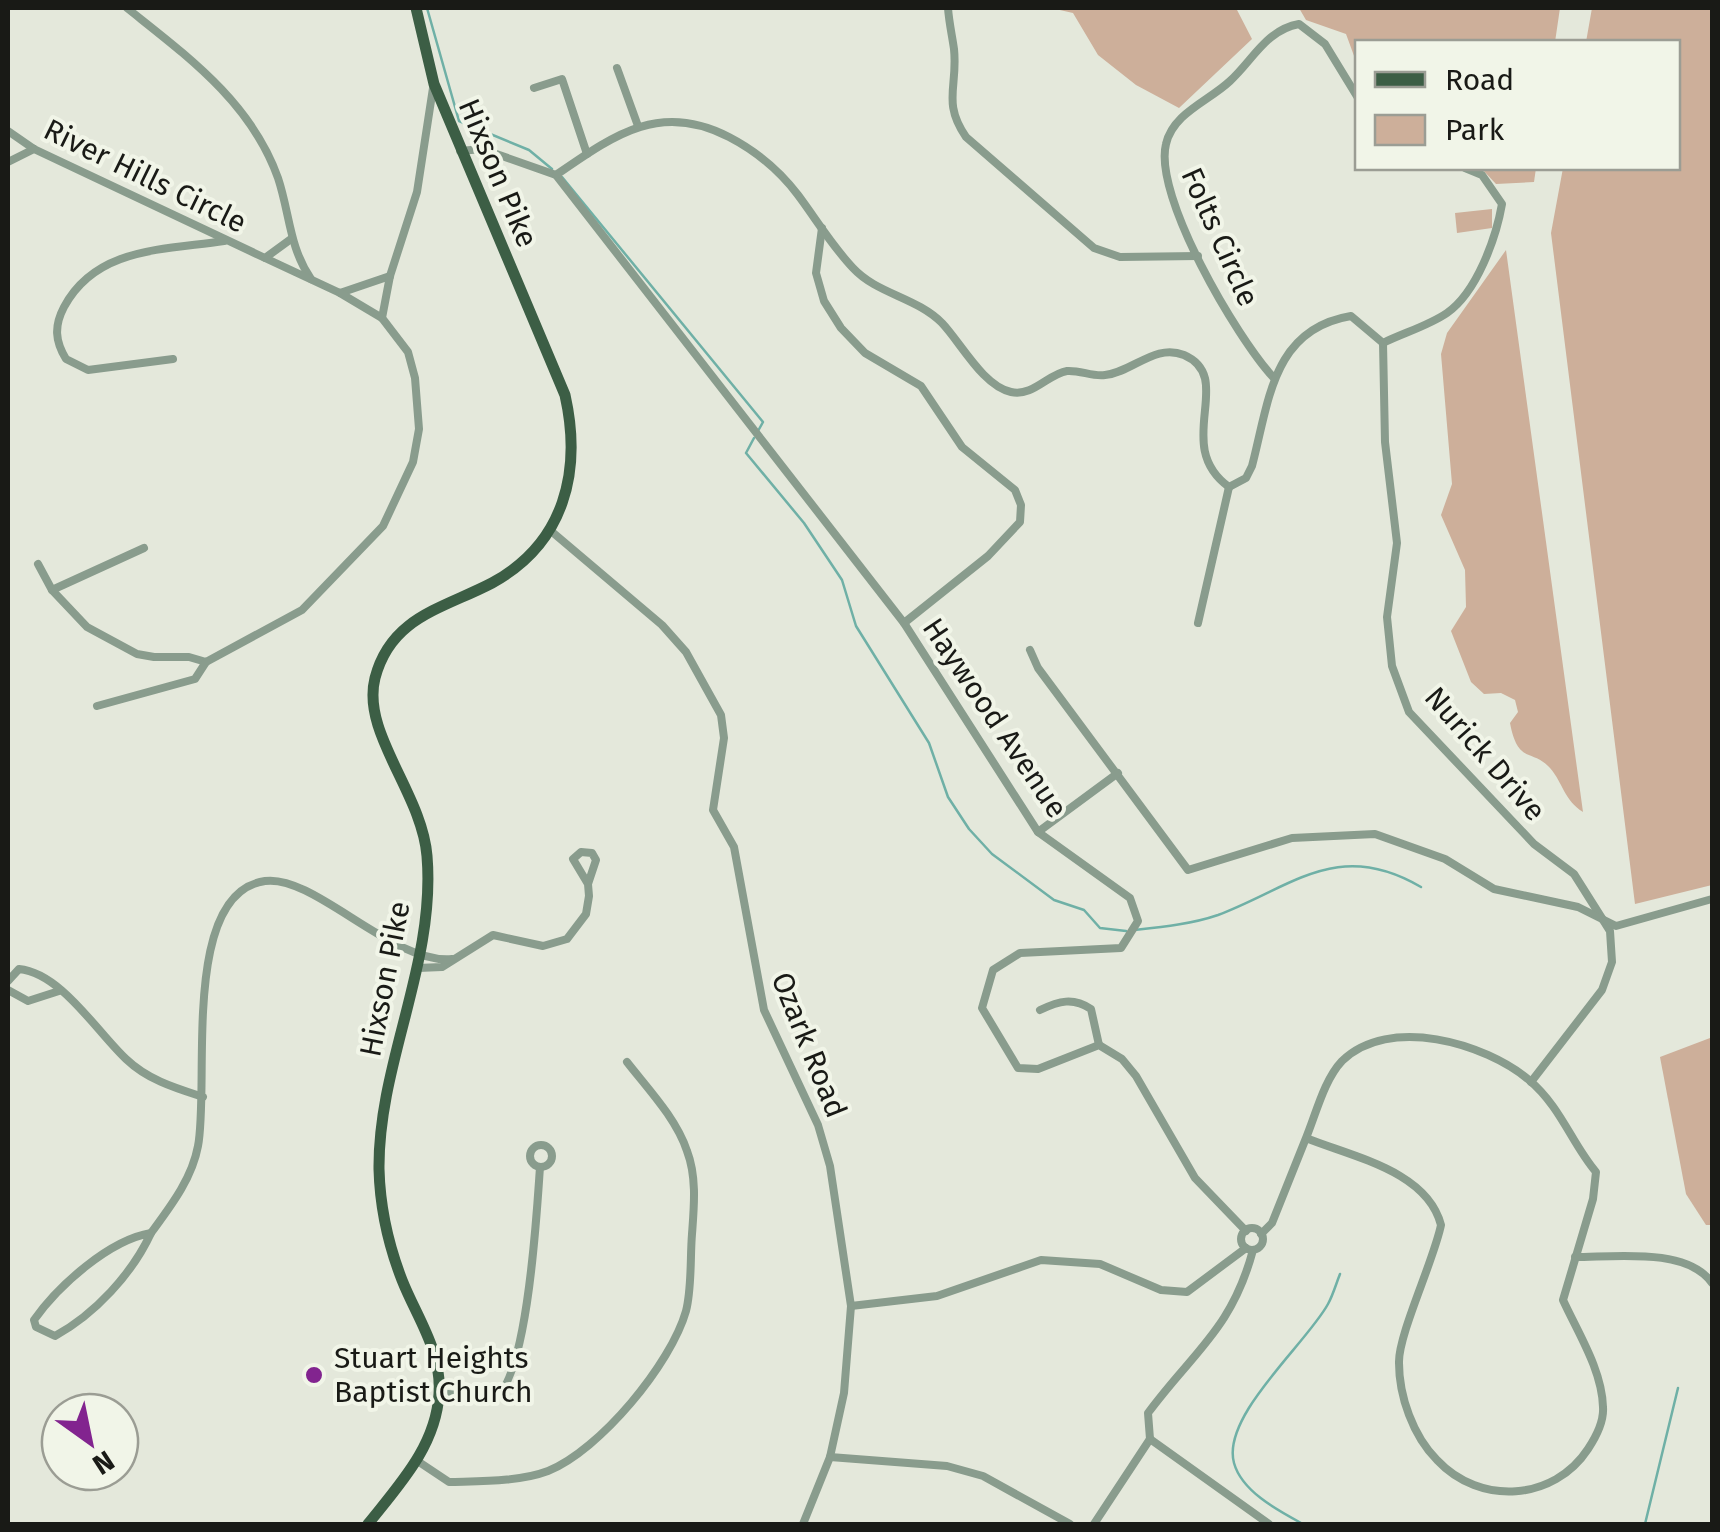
<svg xmlns="http://www.w3.org/2000/svg" width="1720" height="1532" viewBox="0 0 1720 1532" font-family="'Fira Sans',sans-serif">
	<style>
		.green { fill: #cdaf9a }
		.lines { fill: none; stroke-linecap: round; stroke-linejoin: round }
		.stream { stroke: #6fb0a6; stroke-width: 2.5 }
		.street { stroke: #899c8d; stroke-width: 8 }
		.primary { stroke: #3c5e45; stroke-width: 11 }
		.poi-dot { fill: #82248f; stroke: #f1f5e8; stroke-width: 4 }
		.labels { text-anchor: middle; stroke-width: 8; stroke-linejoin: round; paint-order: stroke }
		.street-label { font-size: 30px; fill: #191a16; stroke: #f1f5e8 }
		.poi-label { font-size: 30px; fill: #191a16; stroke: #f1f5e8; text-anchor: start }
	</style>
	<rect width="100%" height="100%" fill="#e4e8db"/>
	<g class="green">
		<path d="M 1051,8 L 1236,8 L 1252,39 L 1179,108 L 1136,85 L 1098,55 L 1073,13 Z"/>
		<path d="M 1299,8 L 1560,8 L 1555,42 L 1358,42 L 1357,64 L 1346,34 L 1306,20 Z"/>
		<path d="M 1592,8 L 1712,8 L 1712,885 L 1635,904 L 1551,233 L 1563,168 L 1678,168 L 1678,42 L 1586,42 Z"/>
		<path d="M 1481,168 L 1536,168 L 1534,182 L 1496,184 Z"/>
		<path d="M 1492,209 L 1492,228 L 1457,233 L 1455,213 Z"/>
		<path d="M 1506,250 L 1583,812 C 1564,800 1563,783 1550,768 C 1532,748 1518,765 1510,723 L 1518,712 L 1515,700 L 1501,693 L 1484,694 L 1471,682 L 1451,631 L 1466,607 L 1465,570 L 1441,515 L 1452,484 L 1441,354 L 1447,333 Z"/>
		<path d="M 1710,1038 L 1712,1043 L 1712,1225 L 1706,1225 L 1686,1194 L 1660,1057 Z"/>
	</g>
	<g class="lines">
		<g class="stream">
			<path d="M 427,8 L 459,121 L 529,150 L 552,169"/>
			<path d="M 562,177 L 763,422 L 758,431"/>
			<path d="M 754,438 L 746,453 L 804,523 L 842,580 L 856,626 L 929,743 L 948,797 L 969,829 L 992,854 L 1054,900 L 1084,910 L 1100,928 L 1126,931"/>
			<path d="M 1134,930 C 1162,927 1192,924 1218,915 C 1292,887 1338,838 1421,887"/>
			<path d="M 1303,1524 C 1279,1511 1242,1492 1234,1463 C 1221,1416 1307,1343 1328,1304 C 1333,1295 1336,1284 1340,1274"/>
			<path d="M 1645,1524 L 1678,1388"/>
		</g>
		<g class="street">
			<path d="M 127,8 C 187,56 251,102 278,178 C 290,214 289,247 311,279"/>
			<path d="M 948,8 C 949,22 952,35 954,49 C 958,87 942,102 966,137 L 1094,248 L 1120,257 L 1198,256"/>
			<path d="M 617,68 L 638,126"/>
			<path d="M 534,88 L 562,79 L 587,154"/>
			<path d="M 8,131 L 34,149 L 265,258 L 291,239"/>
			<path d="M 460,151 L 482,149 L 556,175 L 904,623 L 1038,832 L 1130,898 L 1138,921 L 1121,948 L 1020,953 L 993,970 L 982,1008 L 1018,1068 L 1038,1069 L 1099,1045 L 1122,1059 L 1136,1076 L 1195,1178 L 1246,1231"/>
			<path d="M 8,162 L 34,149"/>
			<path d="M 556,175 C 614,135 660,101 729,137 C 756,151 779,170 798,195 C 816,219 832,246 853,268 C 877,294 916,297 942,323 C 961,343 983,386 1011,392 C 1033,397 1048,374 1067,371 C 1080,370 1093,377 1105,375 C 1133,372 1155,343 1184,355 C 1237,378 1171,445 1229,487"/>
			<path d="M 822,228 L 816,273 L 824,301 L 841,328 L 865,353 L 921,386 L 962,447 L 1015,490 L 1021,505 L 1020,522 L 988,556 L 904,623"/>
			<path d="M 265,258 L 340,293 L 390,276"/>
			<path d="M 340,293 L 382,318"/>
			<path d="M 1383,343 L 1385,442 L 1397,543 L 1387,617 L 1392,666 L 1409,712 L 1534,844 L 1574,874 L 1610,931 L 1612,962 L 1602,990 L 1531,1082"/>
			<path d="M 1383,343 C 1403,333 1428,326 1447,313 C 1477,292 1496,238 1502,204 L 1482,175 L 1465,168"/>
			<path d="M 173,359 L 88,370 L 66,359 C 55,341 54,326 64,307 C 96,247 164,250 224,241"/>
			<path d="M 1273,377 C 1237,338 1153,196 1166,144 C 1173,113 1209,101 1230,81 C 1253,60 1266,30 1299,24 L 1325,44 L 1358,98"/>
			<path d="M 1229,487 L 1246,478 L 1252,466 C 1269,402 1272,329 1351,316 L 1383,343"/>
			<path d="M 551,531 L 662,625 L 686,652 L 721,715 L 724,738 L 713,810 L 734,847 L 764,1010 L 818,1125 L 830,1166 L 851,1306 L 844,1393 L 830,1457 L 803,1524"/>
			<path d="M 38,564 L 52,590 L 87,627 L 137,654 L 154,657 L 189,657 L 206,662 L 302,610 L 383,526 L 413,462 L 419,429 L 415,378 L 408,352 L 382,318 L 390,276 L 417,192 L 433,88"/>
			<path d="M 52,590 L 144,548"/>
			<path d="M 1198,623 L 1229,487"/>
			<path d="M 1030,650 L 1038,668 L 1188,870 L 1292,838 L 1375,834 L 1445,859 L 1494,889 L 1578,907 L 1616,926 L 1712,899"/>
			<path d="M 97,706 L 195,679 L 206,662"/>
			<path d="M 1038,832 L 1118,773"/>
			<path d="M 418,968 L 442,967 L 493,935 L 543,946 L 567,939 L 586,914 L 589,896 L 588,884 L 573,859 L 581,852 L 592,853 L 596,860 L 588,884"/>
			<path d="M 8,981 L 19,969 C 61,973 97,1032 126,1059 C 148,1080 175,1088 203,1097"/>
			<path d="M 8,990 L 28,1001 L 59,991"/>
			<path d="M 1040,1010 C 1059,1001 1073,997 1091,1009 L 1099,1045"/>
			<circle cx="541" cy="1156" r="11"/>
			<circle cx="1252" cy="1239" r="11"/>
			<path d="M 151,1233 C 170,1207 192,1179 198,1146 C 210,1085 180,893 265,881 C 314,874 393,965 452,959"/>
			<path d="M 151,1233 C 132,1274 95,1314 55,1336 L 36,1327 L 34,1320 C 58,1286 109,1240 151,1233 Z"/>
			<path d="M 1261,1234 L 1272,1223 L 1306,1138 C 1353,1157 1427,1171 1441,1225 C 1434,1260 1398,1335 1399,1363 C 1399,1396 1413,1436 1437,1460 C 1480,1506 1554,1501 1588,1449 C 1596,1437 1604,1421 1603,1407 C 1602,1370 1578,1333 1563,1300 L 1593,1199 L 1596,1172 C 1572,1144 1561,1107 1529,1080 C 1485,1043 1389,1015 1342,1061 C 1324,1080 1316,1114 1306,1138"/>
			<path d="M 1575,1257 C 1614,1257 1687,1247 1712,1283"/>
			<path d="M 851,1306 L 937,1296 L 1041,1260 L 1100,1264 L 1161,1290 L 1187,1292 L 1246,1248"/>
			<path d="M 439,1393 L 493,1399 C 528,1382 537,1208 540,1167"/>
			<path d="M 1150,1439 L 1148,1413 C 1193,1352 1232,1329 1253,1250"/>
			<path d="M 1150,1439 L 1269,1524"/>
			<path d="M 830,1457 L 947,1466 L 983,1476 L 1070,1524"/>
			<path d="M 416,1460 L 449,1482 C 480,1481 519,1482 548,1471 C 600,1450 671,1364 686,1311 C 692,1288 690,1258 692,1234 C 694,1207 697,1177 687,1151 C 676,1118 648,1089 627,1062"/>
			<path d="M 1094,1524 L 1150,1439"/>
		</g>
		<path class="primary" d="M 368,1524 C 399,1485 436,1446 439,1394 C 442,1351 417,1318 402,1280 C 388,1244 380,1208 379,1169 C 378,1063 436,964 427,856 C 422,793 361,733 375,678 C 391,617 442,609 492,583 C 565,543 582,471 565,395 L 434,84 L 416,8"/>
	</g>
	<circle class="poi-dot" cx="314" cy="1375" r="10"/>
	<g class="labels">
		<g class="street-label">
			<text transform="translate(498 173) rotate(67)" y="10">Hixson Pike</text>
			<text transform="translate(145 176) rotate(26)" y="10">River Hills Circle</text>
			<text transform="translate(1220 237) rotate(66)" y="10">Folts Circle</text>
			<text transform="translate(995 718) rotate(56)" y="10">Haywood Avenue</text>
			<text transform="translate(1485 754) rotate(49)" y="10">Nurick Drive</text>
			<text transform="translate(385 979) rotate(-79)" y="10">Hixson Pike</text>
			<text transform="translate(809 1045) rotate(68)" y="10">Ozark Road</text>
		</g>
		<g class="poi-label">
			<text x="334" y="1368">Stuart Heights<tspan x="334" dy="34">Baptist Church</tspan></text>
		</g>
	</g>
	<rect width="1720" height="1532" fill="none" stroke="#191a16" stroke-width="20"/>
	<rect x="1355" y="40" width="325" height="130" fill="#f1f5e8" stroke="#9b9d94" stroke-width="2.5"/>
	<rect x="1375" y="72" width="50" height="15" fill="#3c5e45" stroke="#9b9d94" stroke-width="2.5"/>
	<text x="1445" y="90" font-size="30" fill="#191a16">Road</text>
	<rect x="1375" y="115" width="50" height="30" fill="#cdaf9a" stroke="#9b9d94" stroke-width="2.5"/>
	<text x="1445" y="140" font-size="30" fill="#191a16">Park</text>
	<g transform="translate(90 1442) rotate(147)"><circle r="48" fill="#f1f5e8" stroke="#9b9d94" stroke-width="2.5"/>
	<path d="M0-8L18 38L0 25L-18 38Z" fill="#82248f"/>
	<text y="-15" font-size="28" font-weight="bold" text-anchor="middle" fill="#191a16">N</text>
	</g>
</svg>
